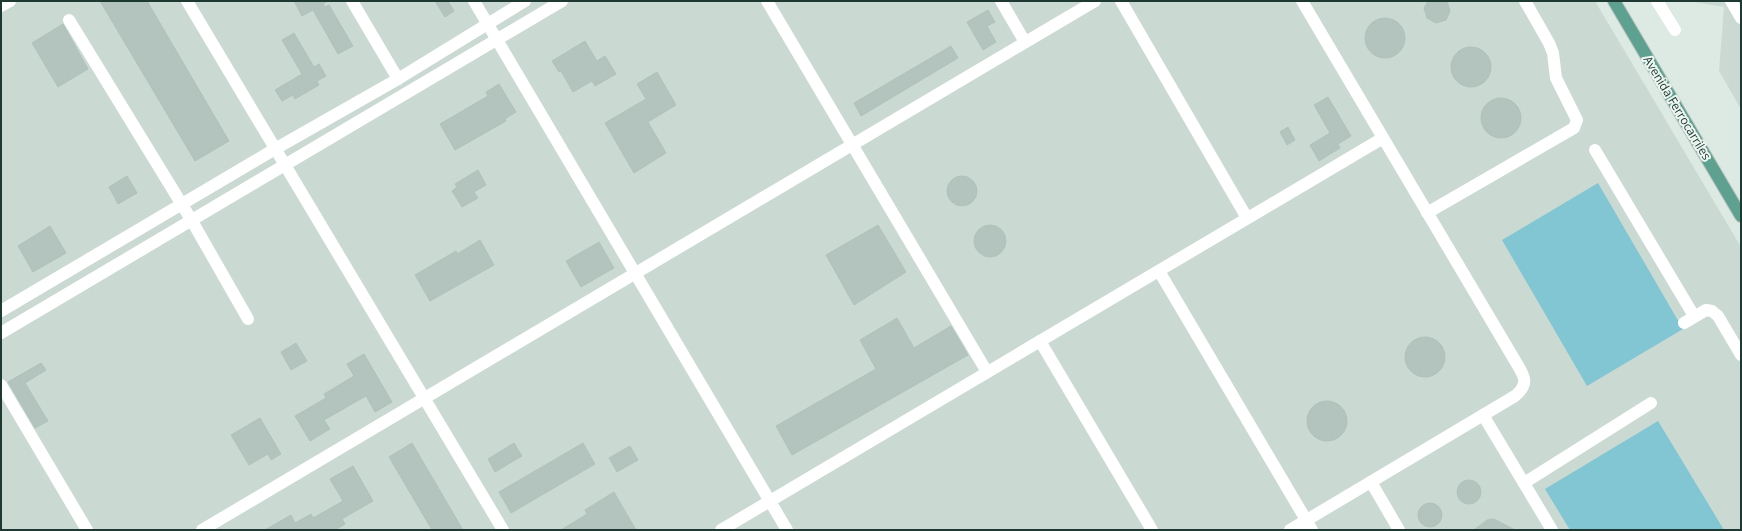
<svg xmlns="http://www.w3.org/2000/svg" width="1742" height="531" viewBox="0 0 1742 531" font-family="'Open Sans',sans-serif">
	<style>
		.built { fill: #cbd9d3 }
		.water { fill: #81c6d2 }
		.building { fill: #b2c4bd; stroke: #afc3bb }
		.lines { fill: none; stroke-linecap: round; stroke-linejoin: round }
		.major-casing { stroke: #bcc4c2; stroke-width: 14 }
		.minor { stroke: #fff; stroke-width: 12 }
		.major { stroke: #5fa190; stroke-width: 12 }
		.labels { text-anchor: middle; stroke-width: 4; stroke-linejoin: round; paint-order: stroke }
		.street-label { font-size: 12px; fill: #1e3932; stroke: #edf6f1 }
	</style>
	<rect width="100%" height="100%" fill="#ddeae4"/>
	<g class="built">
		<path d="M 1,1 L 1595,1 L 1741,247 L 1741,530 L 1,530 Z"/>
		<path d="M 1688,1 L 1741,1 L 1741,109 L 1719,71 L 1724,7 Z"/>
	</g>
	<g class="water">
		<path d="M 1598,183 L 1683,329 L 1587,386 L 1502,240 Z"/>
		<path d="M 1658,421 L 1724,530 L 1570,530 L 1545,489 Z"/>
	</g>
	<g class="building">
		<path d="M 100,1 L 147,1 L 229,141 L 195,161 Z"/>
		<path d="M 294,1 L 327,1 L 323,4 L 325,7 L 329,5 L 353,46 L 338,54 L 313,10 L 302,16 Z"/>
		<path d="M 435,1 L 448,1 L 454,11 L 445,17 Z"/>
		<path d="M 1428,1 L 1447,1 L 1450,11 L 1446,20 L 1436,23 L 1427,18 L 1424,8 Z"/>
		<path d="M 988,10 L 995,22 L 987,26 L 996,42 L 983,50 L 967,22 Z"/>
		<circle cx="1385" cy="38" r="20"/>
		<path d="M 63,24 L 88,69 L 58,87 L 32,43 Z"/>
		<path d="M 294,33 L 314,67 L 319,64 L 326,76 L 317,81 L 319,85 L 295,99 L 293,95 L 282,101 L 275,90 L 302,74 L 282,40 Z"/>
		<path d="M 585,41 L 597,61 L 605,56 L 616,74 L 595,86 L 592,81 L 573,92 L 561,71 L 559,72 L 552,61 Z"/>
		<path d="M 951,46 L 958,58 L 861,116 L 854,103 Z"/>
		<circle cx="1471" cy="67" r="20"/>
		<path d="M 657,72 L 676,105 L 648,122 L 666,153 L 634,173 L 605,123 L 646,99 L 637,84 Z"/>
		<path d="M 499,84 L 516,112 L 505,119 L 506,121 L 455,150 L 440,124 L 488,96 L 486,92 Z"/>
		<path d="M 1328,97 L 1351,136 L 1338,144 L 1340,148 L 1319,161 L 1310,145 L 1330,133 L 1314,105 Z"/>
		<circle cx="1501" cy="118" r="20"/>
		<path d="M 1288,127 L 1295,140 L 1287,145 L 1280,132 Z"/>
		<path d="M 478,170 L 486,185 L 474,192 L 478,198 L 462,207 L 452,191 L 457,187 L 455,184 Z"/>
		<circle cx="962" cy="191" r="15"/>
		<path d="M 127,176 L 137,193 L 118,204 L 109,187 Z"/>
		<path d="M 878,225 L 906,272 L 854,305 L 826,255 Z"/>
		<circle cx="990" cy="241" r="16"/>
		<path d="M 50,226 L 66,253 L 33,272 L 18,246 Z"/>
		<path d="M 480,240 L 494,265 L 430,301 L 415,275 L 456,251 L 457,254 Z"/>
		<path d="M 599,242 L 614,268 L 581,287 L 566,261 Z"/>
		<path d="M 897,318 L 914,348 L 951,326 L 968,355 L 792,455 L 776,426 L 876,369 L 860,340 Z"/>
		<circle cx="1425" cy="357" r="20"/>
		<path d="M 296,343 L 307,361 L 291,370 L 281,352 Z"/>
		<path d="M 364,354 L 392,402 L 375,412 L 366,396 L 324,420 L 330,429 L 310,441 L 295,416 L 326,398 L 324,394 L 354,376 L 347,364 Z"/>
		<path d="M 41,363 L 46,370 L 25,383 L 48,421 L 35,428 L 8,382 Z"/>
		<circle cx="1327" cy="421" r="20"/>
		<path d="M 260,418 L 281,454 L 271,460 L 268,454 L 249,465 L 231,435 Z"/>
		<path d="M 412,443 L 463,530 L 432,530 L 389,457 Z"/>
		<path d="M 514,443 L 522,456 L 495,472 L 488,459 Z"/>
		<path d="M 583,443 L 595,464 L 511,513 L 499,492 Z"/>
		<path d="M 630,446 L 638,460 L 617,472 L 609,458 Z"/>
		<path d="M 353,466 L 373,501 L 342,519 L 345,524 L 335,530 L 265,530 L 291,515 L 295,523 L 311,514 L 313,518 L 343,501 L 330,479 Z"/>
		<circle cx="1469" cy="492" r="12"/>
		<path d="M 614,492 L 636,530 L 561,530 L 587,514 L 585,510 Z"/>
		<circle cx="1430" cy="515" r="12"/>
		<path d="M 1492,519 L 1496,520 L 1515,530 L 1474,530 L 1487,520 Z"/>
	</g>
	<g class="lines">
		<defs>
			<path id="major" d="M 1614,1 L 1741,216"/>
		</defs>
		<use href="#major" class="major-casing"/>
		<g class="minor">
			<path d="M 187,1 L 503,530"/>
			<path d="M 352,1 L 398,79"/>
			<path d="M 474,1 L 787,530"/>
			<path d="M 767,1 L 987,372"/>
			<path d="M 1001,1 L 1025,42"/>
			<path d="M 1121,1 L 1247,218"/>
			<path d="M 1657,1 L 1675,30"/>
			<path d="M 1731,1 L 1741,18"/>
			<path d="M 1,6 L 10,1"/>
			<path d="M 69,20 L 192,221 L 248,319"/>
			<path d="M 1595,150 L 1694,316"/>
			<path d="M 1427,213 L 1574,128 L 1577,120 L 1556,78 L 1553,53 L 1549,43 L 1525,1"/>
			<path d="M 1159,271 L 1312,530"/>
			<path d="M 1,311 L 275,149 L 398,79 L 525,1"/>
			<path d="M 1684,323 L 1706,310 L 1712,311 L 1718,316 L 1741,355"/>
			<path d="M 1,333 L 562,1"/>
			<path d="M 1040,341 L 1152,530"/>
			<path d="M 1,385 L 87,530"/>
			<path d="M 1483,415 L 1552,530"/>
			<path d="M 1371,482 L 1399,530"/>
			<path d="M 1524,483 L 1651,403"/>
			<path d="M 202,530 L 1095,1"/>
			<path d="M 721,530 L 1383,138"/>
			<path d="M 1290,530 L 1515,396 C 1529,384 1525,377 1517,364 L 1302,1"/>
		</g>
		<use href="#major" class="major"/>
	</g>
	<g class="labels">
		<g class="street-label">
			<text transform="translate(1677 108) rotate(59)" y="4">Avenida Ferrocarriles</text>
		</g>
	</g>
	<rect width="1742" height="531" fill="none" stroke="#1e3932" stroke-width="4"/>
</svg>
